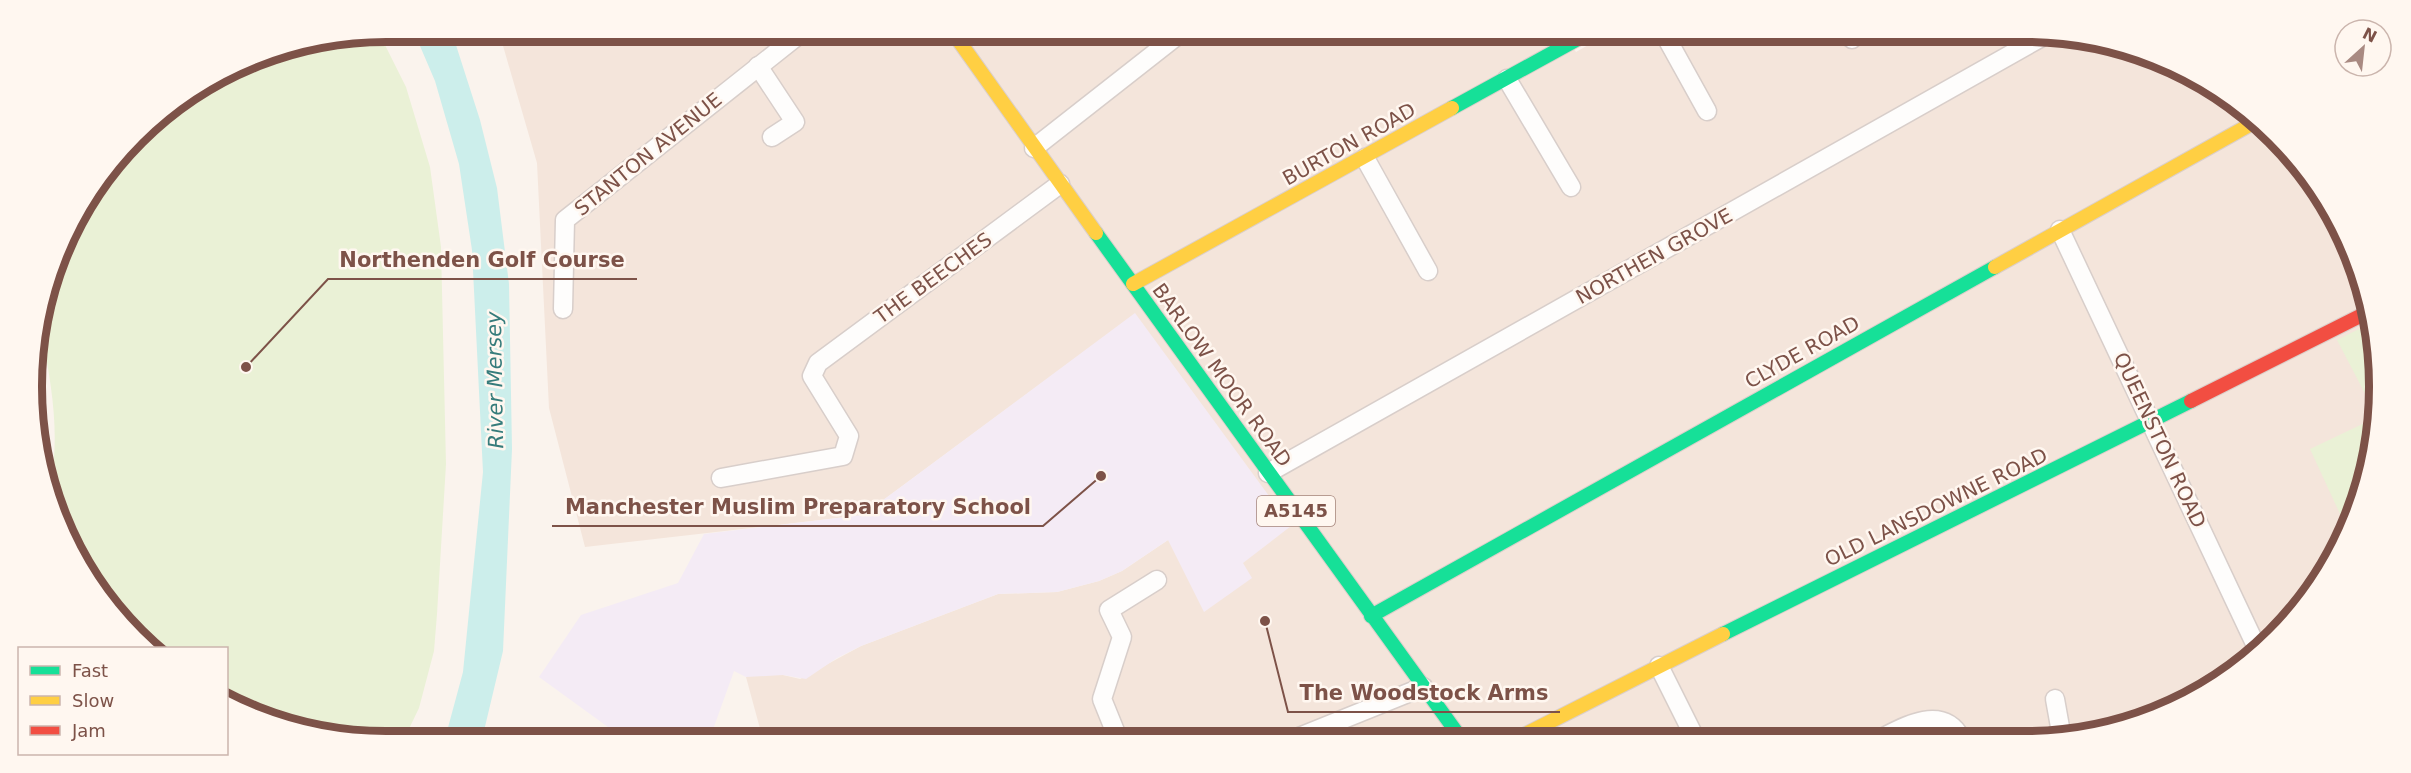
<svg xmlns="http://www.w3.org/2000/svg" width="2411" height="773" viewBox="0 0 2411 773" font-family="'DejaVu Sans',sans-serif">
	<style>
		.residential { fill: #f4e5db }
		.education { fill: #f4ebf5 }
		.green { fill: #eaf1d6 }
		.water { fill: #cceeeb }
		.lines { fill: none; stroke-linecap: round; stroke-linejoin: round }
		.street-casing { stroke: #d8ceca; stroke-width: 21 }
		.fast-casing { stroke: #dbcfca; stroke-width: 16 }
		.slow-casing { stroke: #dbcfca; stroke-width: 16 }
		.jam-casing { stroke: #dbcfca; stroke-width: 16 }
		.street { stroke: #fefdfc; stroke-width: 18 }
		.fast { stroke: #16e098; stroke-width: 14 }
		.slow { stroke: #ffcf43; stroke-width: 14 }
		.jam { stroke: #f24e42; stroke-width: 14 }
		.labels { text-anchor: middle; stroke-width: 5; stroke-linejoin: round; paint-order: stroke }
		.shield { fill: #fff7f0; stroke: #a4847a; stroke-width: 1.5 }
		.shield-label { font-size: 18px; font-weight: bold; fill: #7d5248 }
		.street-label { font-size: 20px; fill: #7d5248; stroke: #fff7f0 }
		.water-label { font-size: 21px; font-style: italic; fill: #367c7b; stroke: #fff7f0 }
		.rim { fill: none; stroke: #7d5248; stroke-width: 8 }
		.leader { fill: none; stroke: #7d5248; stroke-width: 2 }
		.callout-dot { fill: #7d5248; stroke: #fff7f0; stroke-width: 2 }
		.callout-label { font-size: 21px; text-anchor: middle; font-weight: bold; fill: #7d5248; stroke: #fff7f0; stroke-width: 5; stroke-linejoin: round; paint-order: stroke }
	</style>
	<rect width="100%" height="100%" fill="#faf3ed"/>
	<path class="residential" d="M 499,32 L 1566,36 L 1576,52 L 1604,36 L 2094,38 L 2222,92 L 2320,190 L 2373,318 L 2373,456 L 2332,564 L 2275,638 L 2182,705 L 2071,738 L 762,736 L 746,677 L 748,675 L 783,675 L 800,679 L 861,646 L 998,594 L 1057,592 L 1099,581 L 1122,571 L 1168,540 L 1135,314 L 863,515 L 585,547 L 549,408 L 537,163 Z"/>
	<path class="education" d="M 1135,313 L 1291,526 L 1243,563 L 1252,578 L 1204,612 L 1168,540 L 1122,571 L 1099,581 L 1057,592 L 998,594 L 861,646 L 837,658 L 806,679 L 783,675 L 746,677 L 734,671 L 711,735 L 619,735 L 539,677 L 581,615 L 678,583 L 704,534 L 863,515 Z"/>
	<g class="green">
		<path d="M 379,33 L 406,87 L 430,167 L 441,247 L 446,464 L 437,614 L 434,651 L 419,708 L 406,735 L 317,735 L 227,697 L 226,648 L 156,648 L 92,584 L 49,490 C 61,440 52,386 42,337 L 38,328 L 68,229 L 152,120 L 251,58 Z"/>
		<path d="M 2373,322 L 2373,409 L 2337,340 Z"/>
		<path d="M 2373,419 L 2373,456 L 2346,527 L 2310,449 Z"/>
	</g>
	<path class="water" d="M 414,32 L 451,32 L 455,42 L 480,120 L 497,188 L 509,284 L 512,449 L 503,651 L 483,735 L 446,735 L 463,672 L 483,472 L 472,250 L 459,164 L 435,81 Z"/>
	<g class="lines">
		<defs>
			<g id="street">
				<path d="M 1666,37 L 1707,111"/>
				<path d="M 1850,37 L 1852,39"/>
				<path d="M 758,66 L 795,122 L 772,137"/>
				<path d="M 1507,79 L 1571,187"/>
				<path d="M 1034,148 L 1178,35"/>
				<path d="M 1365,158 L 1428,271"/>
				<path d="M 2060,230 L 2258,650"/>
				<path d="M 563,309 L 565,220 L 801,33"/>
				<path d="M 1268,473 L 2040,38"/>
				<path d="M 721,478 L 843,456 L 849,436 L 812,376 L 818,363 L 1060,184"/>
				<path d="M 1659,666 L 1695,738"/>
				<path d="M 2055,699 L 2062,738"/>
				<path d="M 1117,736 L 1102,699 L 1122,637 L 1109,610 L 1157,580"/>
				<path d="M 1299,737 L 1423,687"/>
				<path d="M 1882,738 C 1906,725 1943,705 1961,738"/>
			</g>
			<g id="fast">
				<path d="M 1452,108 L 1583,36"/>
				<path d="M 1096,233 L 1460,737"/>
				<path d="M 1371,616 L 1995,267"/>
				<path d="M 1723,634 L 2191,401"/>
			</g>
			<g id="slow">
				<path d="M 954,34 L 1096,233"/>
				<path d="M 1995,267 L 2253,123"/>
				<path d="M 1133,284 L 1452,108"/>
				<path d="M 1520,737 L 1723,634"/>
			</g>
			<path id="jam" d="M 2191,401 L 2370,311"/>
		</defs>
		<use href="#street" class="street-casing"/>
		<use href="#fast" class="fast-casing"/>
		<use href="#slow" class="slow-casing"/>
		<use href="#jam" class="jam-casing"/>
		<use href="#street" class="street"/>
		<use href="#fast" class="fast"/>
		<use href="#slow" class="slow"/>
		<use href="#jam" class="jam"/>
	</g>
	<g class="labels">
		<rect class="shield" x="1257" y="496" width="78" height="30" rx="4.5"/>
		<g class="shield-label">
			<text x="1296" y="517">A5145</text>
		</g>
		<g class="street-label">
			<text transform="translate(1349 144) rotate(-29)" y="7">BURTON ROAD</text>
			<text transform="translate(648 154) rotate(-39)" y="7">STANTON AVENUE</text>
			<text transform="translate(1654 256) rotate(-29)" y="7">NORTHEN GROVE</text>
			<text transform="translate(933 278) rotate(-36)" y="7">THE BEECHES</text>
			<text transform="translate(1802 352) rotate(-29)" y="7">CLYDE ROAD</text>
			<text transform="translate(1222 375) rotate(54)" y="7">BARLOW MOOR ROAD</text>
			<text transform="translate(2160 440) rotate(65)" y="7">QUEENSTON ROAD</text>
			<text transform="translate(1936 507) rotate(-26)" y="7">OLD LANSDOWNE ROAD</text>
		</g>
		<g class="water-label">
			<text transform="translate(495 380) rotate(-91)" y="7">River Mersey</text>
		</g>
	</g>
	<path d="M0 0H2411V773H0ZM386 42H2025A344 344 0 0 1 2369 386V387A344 344 0 0 1 2025 731H386A344 344 0 0 1 42 387V386A344 344 0 0 1 386 42Z" fill="#fff7f0" fill-rule="evenodd"/>
	<path class="rim" d="M386 42H2025A344 344 0 0 1 2369 386V387A344 344 0 0 1 2025 731H386A344 344 0 0 1 42 387V386A344 344 0 0 1 386 42Z"/>
	<path class="leader" d="M246 367L328 279H637M1101 476L1043 526H552M1265 621L1288 712H1560"/>
	<g class="callout-dot">
		<circle cx="246" cy="367" r="6"/>
		<circle cx="1101" cy="476" r="6"/>
		<circle cx="1265" cy="621" r="6"/>
	</g>
	<g class="callout-label">
		<text x="482" y="267">Northenden Golf Course</text>
		<text x="798" y="514">Manchester Muslim Preparatory School</text>
		<text x="1424" y="700">The Woodstock Arms</text>
	</g>
	<rect x="18" y="647" width="210" height="108" fill="#fff7f0" stroke="#cbb5ad" stroke-width="1.5"/>
	<rect x="30" y="666" width="30" height="9" fill="#16e098" stroke="#cbb5ad" stroke-width="1.5"/>
	<text x="72" y="677" font-size="18" fill="#7d5248">Fast</text>
	<rect x="30" y="696" width="30" height="9" fill="#ffcf43" stroke="#cbb5ad" stroke-width="1.5"/>
	<text x="72" y="707" font-size="18" fill="#7d5248">Slow</text>
	<rect x="30" y="726" width="30" height="9" fill="#f24e42" stroke="#cbb5ad" stroke-width="1.5"/>
	<text x="72" y="737" font-size="18" fill="#7d5248">Jam</text>
	<g transform="translate(2363 48) rotate(27)"><circle r="28" fill="#fff7f0" stroke="#cbb5ad" stroke-width="1.5"/>
	<path d="M0-4.5L10 22L0 15L-10 22Z" fill="#a98a82"/>
	<text y="-9" font-size="16" font-weight="bold" text-anchor="middle" fill="#7d5248">N</text>
	</g>
</svg>
